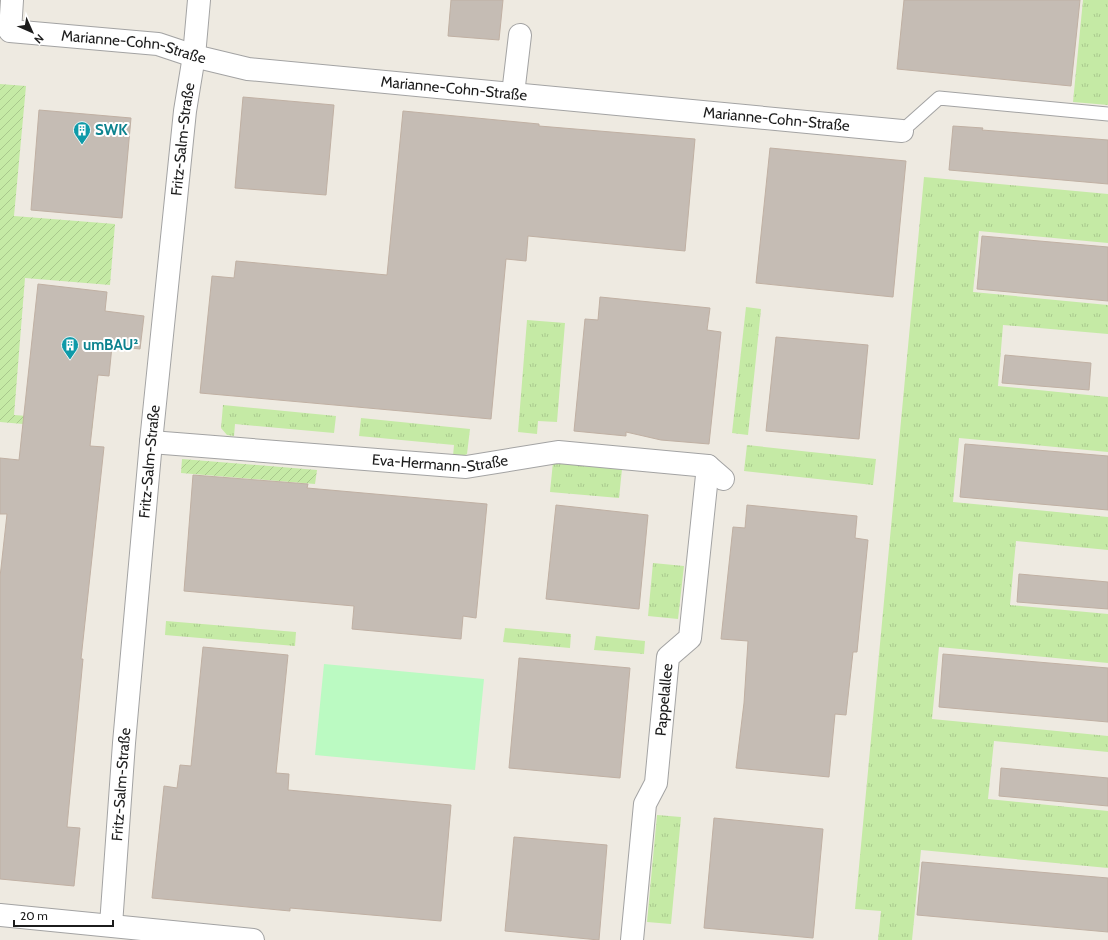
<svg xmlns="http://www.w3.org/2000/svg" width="1108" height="940" font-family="Cabin,sans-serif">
<defs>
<pattern id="grass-tufts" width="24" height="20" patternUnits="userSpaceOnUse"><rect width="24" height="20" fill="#c5eaa5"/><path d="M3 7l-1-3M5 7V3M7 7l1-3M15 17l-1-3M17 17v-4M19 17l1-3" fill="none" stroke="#a9c88d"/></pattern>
<pattern id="garden-furrows" width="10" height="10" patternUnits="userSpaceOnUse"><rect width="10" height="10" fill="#c5eaa5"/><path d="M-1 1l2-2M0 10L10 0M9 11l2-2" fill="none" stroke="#a9c88d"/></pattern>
</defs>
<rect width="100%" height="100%" fill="#eeeae1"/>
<g fill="url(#grass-tufts)">
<polygon points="1083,0 1108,0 1108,105 1073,102"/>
<polygon points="924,177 1108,194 1108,243 979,231 973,292 1108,305 1108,334 1003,325 998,386 1108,397 1108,452 959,438 953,502 1108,517 1108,550 1016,541 1010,605 1108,614 1108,663 939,647 932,719 1108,736 1108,752 994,741 988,799 1108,811 1108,868 921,850 912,940 878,940 881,911 855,909"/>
<polygon points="746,307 761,309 748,435 732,433"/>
<polygon points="527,320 565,323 557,422 538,421 537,434 518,432"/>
<polygon points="223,405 336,416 334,433 235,424 234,436 227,435 221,428"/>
<polygon points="361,418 470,429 467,454 461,457 453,456 454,445 359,436"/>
<polygon points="747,445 876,459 873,485 744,471"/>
<polygon points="553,462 622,469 619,498 550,492"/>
<polygon points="653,563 684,566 678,619 648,616"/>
<polygon points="166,621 296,632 295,646 165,635"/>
<polygon points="505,628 571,634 570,648 503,642"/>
<polygon points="596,636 645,641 644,654 594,650"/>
<polygon points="657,815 681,817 671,924 647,922"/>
</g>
<polygon fill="#bbfac2" points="324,664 484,679 475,770 315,755"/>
<g fill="url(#garden-furrows)">
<polygon points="0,84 26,86 14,216 115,224 110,285 25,278 14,415 93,421 92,430 0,422"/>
<polygon points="182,459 317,470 315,484 181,473"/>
</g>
<g fill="#c5bcb4" stroke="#c0b0a3">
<polygon points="451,0 503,0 499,40 448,36"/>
<polygon points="904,0 1080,0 1071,86 897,69"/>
<polygon points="243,97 334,105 326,195 235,188"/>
<polygon points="39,110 131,118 122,218 31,210"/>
<polygon points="403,111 539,124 539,126 695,139 685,251 528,236 526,261 506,259 491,419 200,393 212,276 234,278 236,261 387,275"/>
<polygon points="953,126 983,128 982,130 1108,140 1108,184 949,170"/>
<polygon points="770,148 906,161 893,297 756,283"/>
<polygon points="982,236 1108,247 1108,301 977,289"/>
<polygon points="38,284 107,292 105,311 144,316 140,349 112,346 109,376 98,375 90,446 104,447 81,659 83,659 67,827 80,828 74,886 0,879 0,577 7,514 0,514 0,458 19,460"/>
<polygon points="600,297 710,308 707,330 721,332 709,444 661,440 626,432 626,436 574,431 585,319 598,320"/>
<polygon points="776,337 868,345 859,439 766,431"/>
<polygon points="1005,355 1091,363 1089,390 1002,383"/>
<polygon points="965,444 1108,456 1108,510 960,497"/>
<polygon points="193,475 308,484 307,488 487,504 476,618 463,616 461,639 352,629 354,606 184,591"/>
<polygon points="556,505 648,515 639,609 546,599"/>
<polygon points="747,505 857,516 855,538 868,540 857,652 853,652 846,715 835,714 829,777 736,768 744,703 748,641 721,639 733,527 745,528"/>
<polygon points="1019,574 1108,582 1108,609 1017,602"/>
<polygon points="203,647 288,655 276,773 289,774 288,790 451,805 441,921 290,908 290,911 152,898 164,786 177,788 180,765 191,766"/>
<polygon points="943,654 1108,668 1108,722 939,707"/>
<polygon points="519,658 630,668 620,778 509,768"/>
<polygon points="1001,768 1108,778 1108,806 999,796"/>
<polygon points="714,818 823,829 813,938 704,928"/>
<polygon points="514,837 607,845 599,940 505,931"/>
<polygon points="922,862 1108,878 1108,932 917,915"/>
</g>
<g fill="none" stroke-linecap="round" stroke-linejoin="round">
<g stroke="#a3a3a3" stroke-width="15">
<polyline id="service" points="902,131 939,98 1108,114"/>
</g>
<g stroke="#a3a3a3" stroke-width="24">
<g id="minor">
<path id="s1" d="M12 0 10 31 158 44 194 56 248 69 902 131"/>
<polyline points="513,94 520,35"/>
<path id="s2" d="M151 442 466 467 558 452 708 466 723 479"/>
<polyline points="0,915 253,940"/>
<path id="s3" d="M111 925 124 743 151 442 185 111 194 56 199 0"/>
<path id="s4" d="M632 940 645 804 656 783 668 657 690 638 708 466"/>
</g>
</g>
<use href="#service" stroke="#fff" stroke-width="13"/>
<use href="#minor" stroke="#fff" stroke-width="22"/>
</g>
<defs>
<g id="building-pin" transform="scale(0.9)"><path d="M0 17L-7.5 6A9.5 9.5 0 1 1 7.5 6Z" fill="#0f9aa8" stroke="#fff"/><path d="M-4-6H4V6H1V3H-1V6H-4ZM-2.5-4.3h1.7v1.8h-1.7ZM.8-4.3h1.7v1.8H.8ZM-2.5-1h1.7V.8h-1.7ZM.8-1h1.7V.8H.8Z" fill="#fff"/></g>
</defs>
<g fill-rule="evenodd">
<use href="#building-pin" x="82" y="130"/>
<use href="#building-pin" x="70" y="345"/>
</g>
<g text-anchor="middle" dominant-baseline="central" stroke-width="4" stroke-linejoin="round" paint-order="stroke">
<g font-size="15" fill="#1c1c1c" stroke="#fff">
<text stroke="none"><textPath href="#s1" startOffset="156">Marianne-Cohn-Straße</textPath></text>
<text stroke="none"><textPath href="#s1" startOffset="480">Marianne-Cohn-Straße</textPath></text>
<text stroke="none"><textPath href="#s1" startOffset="804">Marianne-Cohn-Straße</textPath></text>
<text stroke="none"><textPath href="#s3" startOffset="789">Fritz-Salm-Straße</textPath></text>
<text stroke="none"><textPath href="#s2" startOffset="290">Eva-Hermann-Straße</textPath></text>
<text stroke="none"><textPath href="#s3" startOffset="465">Fritz-Salm-Straße</textPath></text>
<text stroke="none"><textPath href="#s4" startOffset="244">Pappelallee</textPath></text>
<text stroke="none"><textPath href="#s3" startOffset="141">Fritz-Salm-Straße</textPath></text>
</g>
<g font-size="15" font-weight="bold" fill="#0d838f" stroke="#fff" text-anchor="start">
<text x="95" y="130">SWK</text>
<text x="83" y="345">umBAU²</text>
</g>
</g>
<g transform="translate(32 32) rotate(135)" stroke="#ffffff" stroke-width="3" paint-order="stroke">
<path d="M0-3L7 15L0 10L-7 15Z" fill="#1c1c1c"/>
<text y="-6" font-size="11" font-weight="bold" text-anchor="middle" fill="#1c1c1c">N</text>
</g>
<path d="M14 920v6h99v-6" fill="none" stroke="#1c1c1c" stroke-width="2"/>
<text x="20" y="920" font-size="12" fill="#1c1c1c" stroke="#ffffff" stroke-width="3" paint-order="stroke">20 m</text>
</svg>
